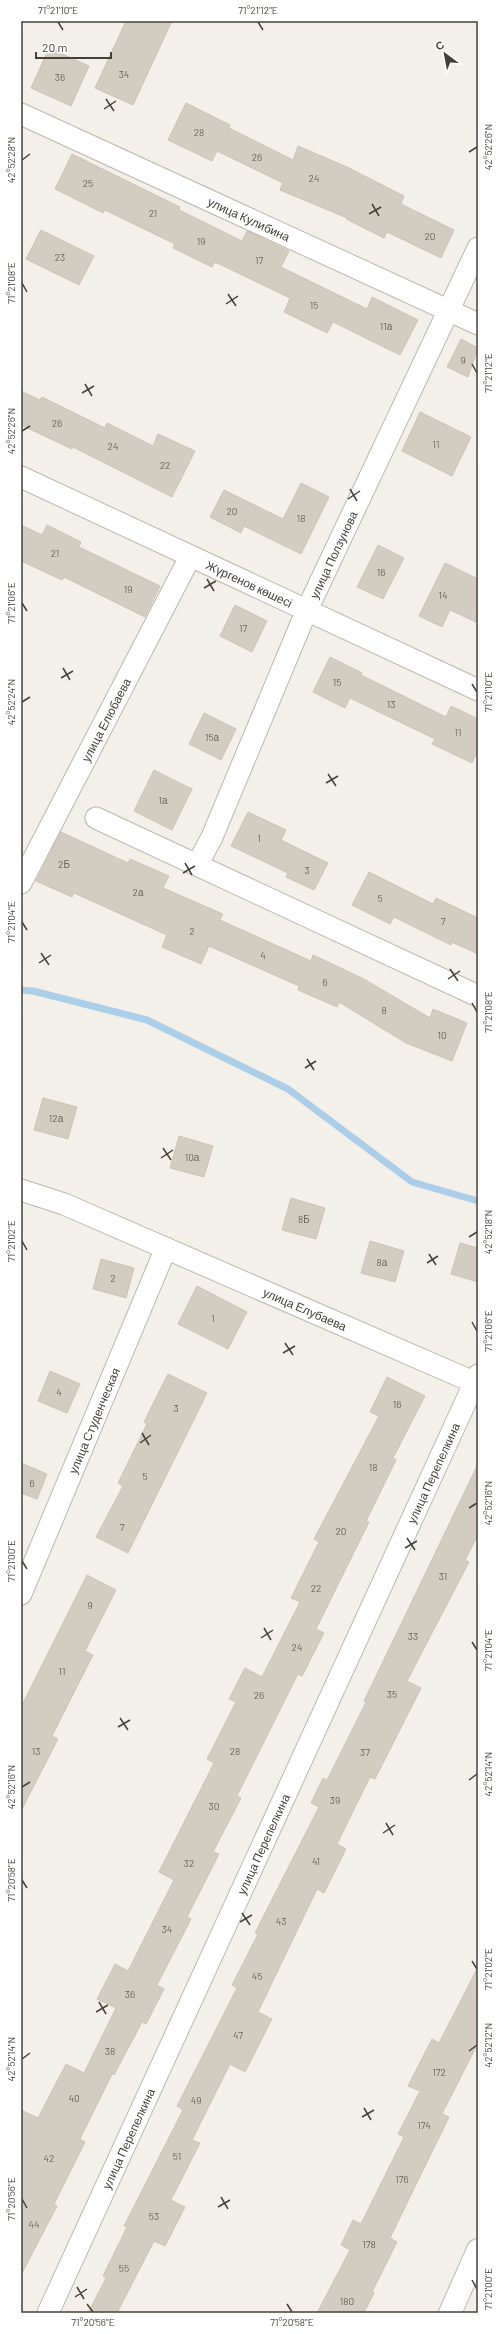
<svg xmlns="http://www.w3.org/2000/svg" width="499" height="2334" font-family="Barlow,sans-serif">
<rect width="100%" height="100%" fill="#f3f0e9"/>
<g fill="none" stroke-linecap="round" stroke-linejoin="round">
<polyline stroke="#accfe9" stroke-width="7" points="21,990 33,991 147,1020 288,1089 412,1182 478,1201"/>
</g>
<g fill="#d3ccc0" stroke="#cdc4b4">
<polygon points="126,21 172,21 133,105 95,88"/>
<polygon points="49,48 89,66 71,106 31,88"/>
<polygon points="186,103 230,125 229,128 293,160 298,146 347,167 404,196 401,204 454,230 441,258 387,232 384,238 346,219 347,218 280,190 283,183 217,151 212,161 168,140"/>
<polygon points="72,154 180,207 179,210 242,241 247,231 289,251 281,267 367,309 372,297 418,320 400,355 333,322 327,333 284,312 290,298 215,262 212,267 173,248 175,244 105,210 103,213 55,189"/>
<polygon points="41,230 94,256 79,285 26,259"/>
<polygon points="461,339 478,348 468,377 447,367"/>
<polygon points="21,391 40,400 42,397 105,428 107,423 153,446 158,434 195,451 172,497 73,447 72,449 21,425"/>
<polygon points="420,412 471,437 452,476 402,451"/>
<polygon points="301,483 329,497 301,554 244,526 241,533 210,517 224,490 283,519"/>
<polygon points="21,525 42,535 47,525 81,542 79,547 160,586 145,617 64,577 62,580 21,561"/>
<polygon points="378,545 404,558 383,599 357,587"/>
<polygon points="445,563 478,579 478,623 450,610 442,627 419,616"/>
<polygon points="235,605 267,621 252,652 220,636"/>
<polygon points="330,657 362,673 361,675 446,717 451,706 478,719 478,750 472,763 432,744 435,739 350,698 345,708 313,692"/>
<polygon points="204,713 236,729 221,760 189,744"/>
<polygon points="154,770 192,789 172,830 134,811"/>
<polygon points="248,812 286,830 281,840 328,863 314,890 286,877 288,873 231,846"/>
<polygon points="61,832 128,863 130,859 169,876 163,888 223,914 220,920 311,961 313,955 364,979 430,1018 433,1009 467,1023 452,1061 406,1043 339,1002 337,1007 298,990 299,986 209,946 201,964 162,947 167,935 74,893 72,897 36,881"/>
<polygon points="369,872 433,904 436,898 478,918 478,954 452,942 451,945 394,917 390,924 352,905"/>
<polygon points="43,1098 77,1107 68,1139 34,1130"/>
<polygon points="179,1136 213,1146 204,1177 170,1168"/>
<polygon points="291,1198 325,1208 316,1239 282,1230"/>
<polygon points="370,1241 404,1251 395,1282 361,1273"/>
<polygon points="460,1243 478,1248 478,1282 451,1274"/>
<polygon points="101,1259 134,1268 126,1298 93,1289"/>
<polygon points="197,1286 247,1312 228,1349 178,1324"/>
<polygon points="50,1371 80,1384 67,1413 38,1401"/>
<polygon points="168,1374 207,1393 128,1553 96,1537 123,1486 118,1483 147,1424 144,1422"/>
<polygon points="387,1377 425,1396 393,1458 396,1460 366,1521 369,1522 316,1629 324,1633 302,1676 298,1674 237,1796 241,1798 213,1852 219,1854 187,1917 191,1919 157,1985 164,1989 146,2024 142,2022 114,2075 112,2074 80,2139 85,2142 54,2204 57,2206 21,2275 21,2110 38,2118 66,2064 84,2073 116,2008 97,1999 115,1964 128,1971 174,1880 159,1872 214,1763 207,1759 236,1702 229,1699 245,1668 262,1677 300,1602 291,1598 319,1542 314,1539 379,1416 370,1412"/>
<polygon points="21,1463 47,1474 37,1499 21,1493"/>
<polygon points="478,1464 478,1535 465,1560 469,1562 407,1681 421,1688 375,1779 370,1777 337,1844 346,1849 324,1893 317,1889 258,2012 272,2019 245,2072 230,2064 192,2140 200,2143 171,2200 185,2207 165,2246 154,2241 117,2313 88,2313 106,2278 103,2276 127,2227 124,2226 183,2110 177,2106 237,1988 232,1985 258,1934 255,1933 319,1807 311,1803 323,1778 327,1780 366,1702 364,1701"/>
<polygon points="87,1575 116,1590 85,1651 93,1655 52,1736 58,1739 21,1811 21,1707"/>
<polygon points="478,1967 478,2043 442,2114 449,2117 390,2238 397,2242 372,2292 374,2293 364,2313 317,2313 350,2250 341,2245 353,2220 361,2224 404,2137 398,2134 420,2091 408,2086 432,2039 439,2043"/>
</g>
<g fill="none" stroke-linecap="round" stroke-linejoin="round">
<g stroke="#bdb8ad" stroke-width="23">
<g id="minor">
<path id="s1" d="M21 114 478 324"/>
<path id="s2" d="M21 477 478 690"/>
<polyline points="96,818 478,996"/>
<path id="s3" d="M197 865 212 837 306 612 478 248"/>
<path id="s4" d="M21 883 190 557"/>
<path id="s5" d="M21 1190 64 1204 478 1384"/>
<path id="s6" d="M21 1594 166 1248"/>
<path id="s7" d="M48 2313 478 1375"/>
</g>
</g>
<g stroke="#bdb8ad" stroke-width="24">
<polyline id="tertiary" points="450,2313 478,2250"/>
</g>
<use href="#minor" stroke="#fff" stroke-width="21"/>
<use href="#tertiary" stroke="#fff" stroke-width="22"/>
</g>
<path fill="none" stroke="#464138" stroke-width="1.5" d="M58 22 63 30M258 22 263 30M106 99 114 111M104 109 116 101M469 152 477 147M22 160 30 154M372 204 379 216M369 214 381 207M22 283 27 292M228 294 236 306M226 304 238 296M472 364 477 373M85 384 92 396M82 393 94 386M22 431 30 426M350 489 357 501M348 499 360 491M207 579 214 591M204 588 216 581M22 603 27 611M63 668 70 680M61 678 73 671M472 684 477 692M22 702 30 697M328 774 336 786M326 783 338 776M185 863 192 875M183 873 195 866M22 922 27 930M41 953 49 965M39 963 51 955M450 969 458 981M448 979 460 971M472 1003 477 1012M307 1059 314 1070M305 1068 316 1061M163 1148 171 1160M161 1158 173 1150M469 1237 477 1232M22 1241 27 1250M429 1254 436 1265M427 1263 438 1256M472 1322 477 1331M285 1343 293 1355M283 1353 295 1346M142 1433 149 1445M140 1443 151 1435M469 1508 477 1503M407 1538 415 1550M405 1548 417 1541M22 1561 27 1569M264 1628 271 1640M261 1638 273 1630M472 1642 477 1650M120 1718 128 1730M118 1727 130 1720M469 1780 477 1774M22 1787 30 1782M386 1823 393 1835M383 1833 395 1825M22 1880 27 1888M242 1913 250 1925M240 1922 252 1915M472 1961 477 1969M99 2002 106 2014M96 2012 108 2005M469 2051 477 2045M22 2059 30 2053M364 2108 371 2120M362 2117 374 2110M221 2197 228 2209M22 2199 27 2208M218 2207 230 2200M472 2280 477 2289M77 2287 84 2299M75 2297 87 2289M87 2304 93 2312M287 2304 292 2312"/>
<g text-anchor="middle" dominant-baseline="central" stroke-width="3" stroke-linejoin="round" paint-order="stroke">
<g font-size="10" fill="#69645a">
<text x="124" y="74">34</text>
<text x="60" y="77">36</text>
<text x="199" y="132">28</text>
<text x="257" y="157">26</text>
<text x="314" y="178">24</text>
<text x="88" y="183">25</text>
<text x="153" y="213">21</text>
<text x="430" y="236">20</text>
<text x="201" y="241">19</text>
<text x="60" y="257">23</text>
<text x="259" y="260">17</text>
<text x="314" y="305">15</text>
<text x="386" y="326">11а</text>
<text x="463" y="360">9</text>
<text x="57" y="423">26</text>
<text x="436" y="444">11</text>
<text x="113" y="446">24</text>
<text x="165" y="465">22</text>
<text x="232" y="511">20</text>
<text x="301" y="518">18</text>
<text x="55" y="553">21</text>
<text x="381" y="572">16</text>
<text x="128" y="589">19</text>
<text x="443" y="595">14</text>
<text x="243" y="628">17</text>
<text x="337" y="682">15</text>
<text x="391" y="704">13</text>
<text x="458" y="732">11</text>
<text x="212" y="737">15а</text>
<text x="163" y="800">1а</text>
<text x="259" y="838">1</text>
<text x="64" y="864">2Б</text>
<text x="307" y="870">3</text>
<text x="138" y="892">2а</text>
<text x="380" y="898">5</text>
<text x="443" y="921">7</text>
<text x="192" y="931">2</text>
<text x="263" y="955">4</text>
<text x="325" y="982">6</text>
<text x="384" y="1010">8</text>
<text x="442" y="1035">10</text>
<text x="56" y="1118">12а</text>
<text x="192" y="1157">10а</text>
<text x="304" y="1219">8Б</text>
<text x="382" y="1262">8а</text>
<text x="113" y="1278">2</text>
<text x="213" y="1318">1</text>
<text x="59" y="1392">4</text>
<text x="397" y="1404">16</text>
<text x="176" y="1408">3</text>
<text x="373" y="1467">18</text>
<text x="145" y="1476">5</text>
<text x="32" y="1483">6</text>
<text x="122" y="1527">7</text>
<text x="341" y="1531">20</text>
<text x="443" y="1576">31</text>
<text x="316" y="1588">22</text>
<text x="90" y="1605">9</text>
<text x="413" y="1636">33</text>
<text x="297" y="1647">24</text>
<text x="62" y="1671">11</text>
<text x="392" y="1694">35</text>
<text x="259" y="1695">26</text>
<text x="36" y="1751">13</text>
<text x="235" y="1751">28</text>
<text x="365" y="1752">37</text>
<text x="335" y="1800">39</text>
<text x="214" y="1806">30</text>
<text x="316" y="1861">41</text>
<text x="189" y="1863">32</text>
<text x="281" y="1921">43</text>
<text x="167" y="1929">34</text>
<text x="257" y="1976">45</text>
<text x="130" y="1994">36</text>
<text x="238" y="2035">47</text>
<text x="110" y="2051">38</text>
<text x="439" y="2072">172</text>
<text x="74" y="2098">40</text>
<text x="196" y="2100">49</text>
<text x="424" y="2125">174</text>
<text x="177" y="2156">51</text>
<text x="49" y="2158">42</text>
<text x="402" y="2179">176</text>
<text x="154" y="2216">53</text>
<text x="34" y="2224">44</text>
<text x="369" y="2244">178</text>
<text x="124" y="2268">55</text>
<text x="347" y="2301">180</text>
</g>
<g font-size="12" fill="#464138" stroke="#fff">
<text stroke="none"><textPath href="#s1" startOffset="251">улица Кулибина</textPath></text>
<text stroke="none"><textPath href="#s3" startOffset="339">улица Ползунова</textPath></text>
<text stroke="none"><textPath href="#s2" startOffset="252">Жүргенов көшесі</textPath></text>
<text stroke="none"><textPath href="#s4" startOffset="184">улица Елюбаева</textPath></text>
<text stroke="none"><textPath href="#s5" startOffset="308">улица Елубаева</textPath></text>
<text stroke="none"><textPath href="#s6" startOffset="188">улица Студенческая</textPath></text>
<text stroke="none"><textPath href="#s7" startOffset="924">улица Перепелкина</textPath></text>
<text stroke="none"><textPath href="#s7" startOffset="516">улица Перепелкина</textPath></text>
<text stroke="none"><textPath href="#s7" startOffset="192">улица Перепелкина</textPath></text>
</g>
</g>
<rect width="499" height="2334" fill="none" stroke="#ffffff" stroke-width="44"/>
<g transform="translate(445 54) rotate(328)" stroke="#ffffff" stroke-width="3" paint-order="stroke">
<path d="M0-3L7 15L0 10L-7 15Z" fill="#464138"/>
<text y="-6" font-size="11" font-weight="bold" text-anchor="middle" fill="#464138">С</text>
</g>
<path d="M36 52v6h75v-6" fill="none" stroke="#464138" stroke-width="2"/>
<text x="42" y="52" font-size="12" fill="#464138" stroke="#ffffff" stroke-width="3" paint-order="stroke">20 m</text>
<rect x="22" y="22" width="455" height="2290" fill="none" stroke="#464138" stroke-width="1.5"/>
<g font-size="10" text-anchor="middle" fill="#464138">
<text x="58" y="14">71°21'10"E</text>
<text x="258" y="14">71°21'12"E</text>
<text transform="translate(488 147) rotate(-90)" y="4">42°52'26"N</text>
<text transform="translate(11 160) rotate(-90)" y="4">42°52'28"N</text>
<text transform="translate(11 283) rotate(-90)" y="4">71°21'08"E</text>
<text transform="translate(488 373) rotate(-90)" y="4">71°21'12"E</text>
<text transform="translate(11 431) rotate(-90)" y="4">42°52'26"N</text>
<text transform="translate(11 603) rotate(-90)" y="4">71°21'06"E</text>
<text transform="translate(488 692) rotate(-90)" y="4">71°21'10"E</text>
<text transform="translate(11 702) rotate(-90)" y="4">42°52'24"N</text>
<text transform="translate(11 922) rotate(-90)" y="4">71°21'04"E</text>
<text transform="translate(488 1012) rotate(-90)" y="4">71°21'08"E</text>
<text transform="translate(488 1232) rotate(-90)" y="4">42°52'18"N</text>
<text transform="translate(11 1241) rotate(-90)" y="4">71°21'02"E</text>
<text transform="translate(488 1331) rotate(-90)" y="4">71°21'06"E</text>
<text transform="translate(488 1503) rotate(-90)" y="4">42°52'16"N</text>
<text transform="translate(11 1561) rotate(-90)" y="4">71°21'00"E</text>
<text transform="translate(488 1650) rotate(-90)" y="4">71°21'04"E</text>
<text transform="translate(488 1774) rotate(-90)" y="4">42°52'14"N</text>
<text transform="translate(11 1787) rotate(-90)" y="4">42°52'16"N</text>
<text transform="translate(11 1880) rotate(-90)" y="4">71°20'58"E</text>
<text transform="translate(488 1969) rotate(-90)" y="4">71°21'02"E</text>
<text transform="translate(488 2045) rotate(-90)" y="4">42°52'12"N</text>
<text transform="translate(11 2059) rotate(-90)" y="4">42°52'14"N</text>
<text transform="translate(11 2199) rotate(-90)" y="4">71°20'56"E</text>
<text transform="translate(488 2289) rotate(-90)" y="4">71°21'00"E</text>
<text x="93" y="2326">71°20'56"E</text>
<text x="292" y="2326">71°20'58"E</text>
</g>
</svg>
